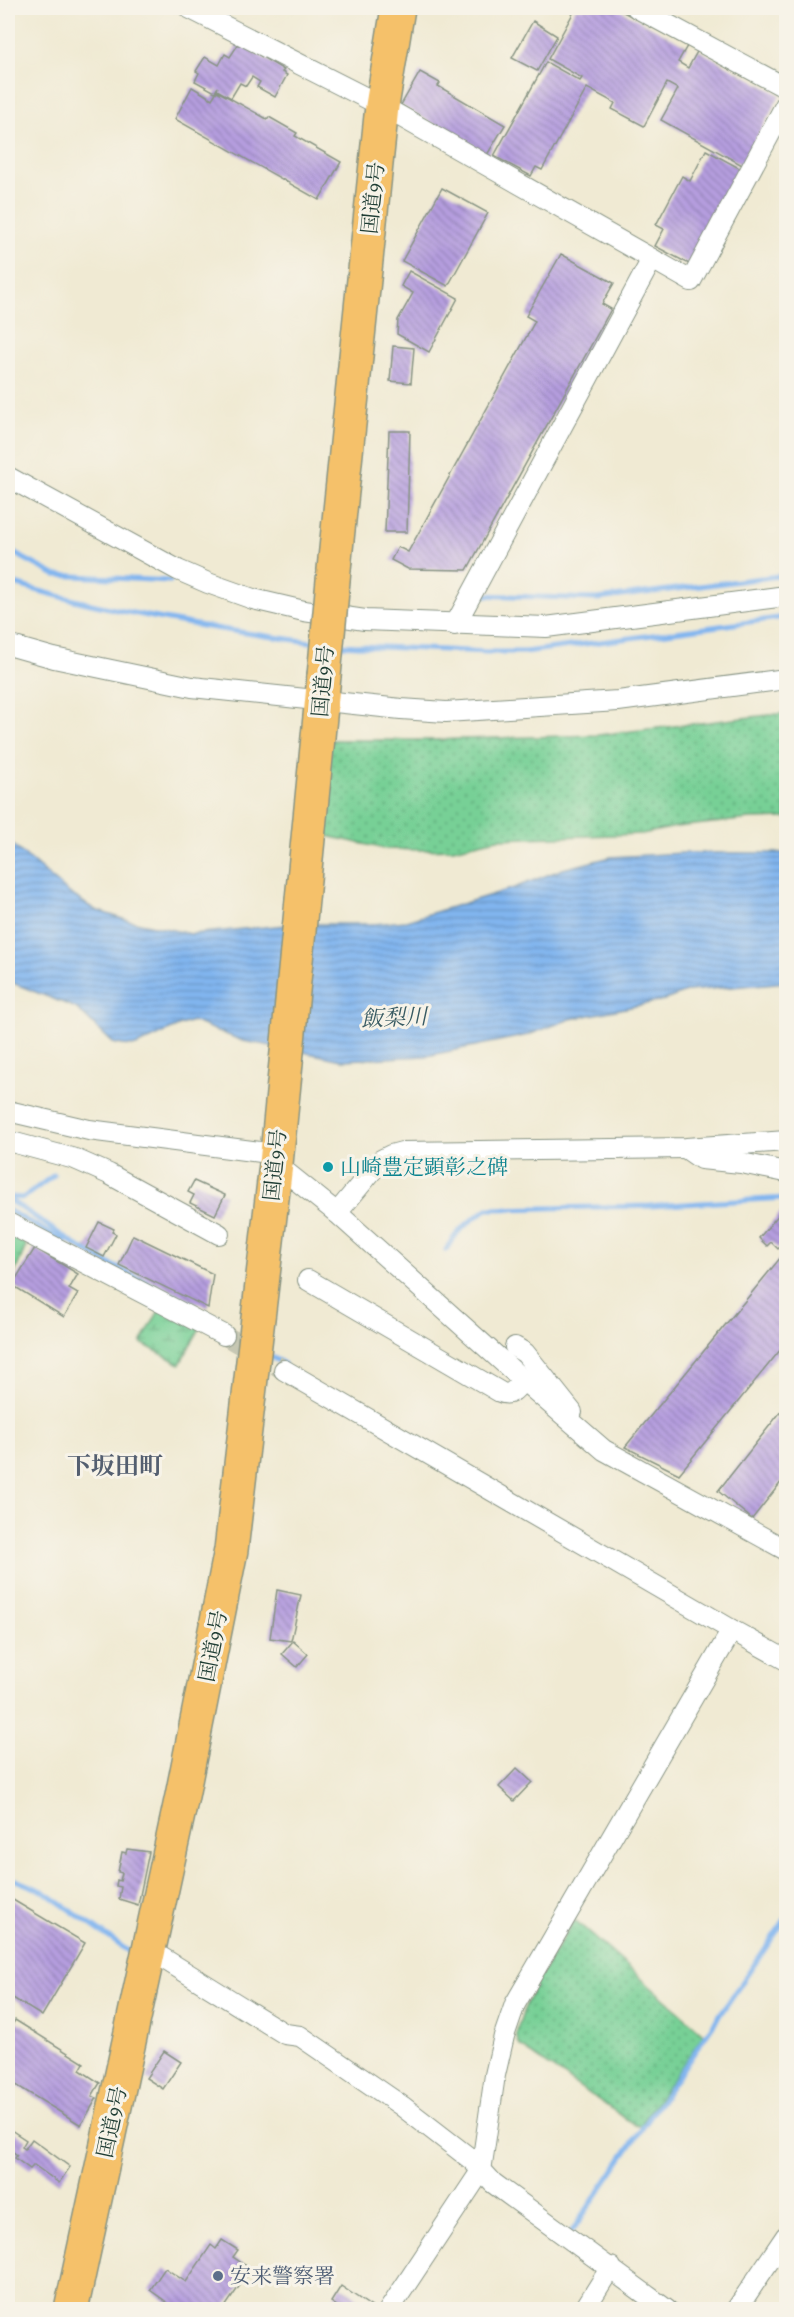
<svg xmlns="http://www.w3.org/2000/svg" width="794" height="2317" font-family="Alegreya,'Noto Serif JP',serif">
<defs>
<pattern id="grass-dots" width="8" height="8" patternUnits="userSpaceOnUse" patternTransform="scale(1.5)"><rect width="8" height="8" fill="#77d096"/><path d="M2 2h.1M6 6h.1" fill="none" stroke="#61aa7b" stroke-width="1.8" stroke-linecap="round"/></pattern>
<pattern id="wetland-marsh" width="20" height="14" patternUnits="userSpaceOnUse" patternTransform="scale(1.5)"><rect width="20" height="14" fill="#77d096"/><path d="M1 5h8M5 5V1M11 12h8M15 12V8" fill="none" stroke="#61aa7b"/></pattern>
<pattern id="water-rules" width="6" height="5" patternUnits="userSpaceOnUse" patternTransform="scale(1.5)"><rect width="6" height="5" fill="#81b5ef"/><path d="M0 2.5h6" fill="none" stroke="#6994c2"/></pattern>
<pattern id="building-back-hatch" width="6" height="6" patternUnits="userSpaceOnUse" patternTransform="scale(1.5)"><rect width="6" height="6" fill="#b69edf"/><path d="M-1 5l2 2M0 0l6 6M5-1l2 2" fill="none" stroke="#9382b6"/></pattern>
</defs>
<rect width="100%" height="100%" fill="#f7f3e8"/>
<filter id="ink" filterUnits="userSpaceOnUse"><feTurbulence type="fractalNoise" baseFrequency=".0167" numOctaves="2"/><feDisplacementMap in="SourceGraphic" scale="12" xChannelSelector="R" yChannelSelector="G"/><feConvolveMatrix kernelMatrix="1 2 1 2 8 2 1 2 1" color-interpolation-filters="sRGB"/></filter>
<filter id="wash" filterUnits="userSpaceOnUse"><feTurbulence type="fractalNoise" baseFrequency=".008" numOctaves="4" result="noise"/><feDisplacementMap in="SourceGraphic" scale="24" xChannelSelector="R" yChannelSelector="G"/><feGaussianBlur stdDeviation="1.35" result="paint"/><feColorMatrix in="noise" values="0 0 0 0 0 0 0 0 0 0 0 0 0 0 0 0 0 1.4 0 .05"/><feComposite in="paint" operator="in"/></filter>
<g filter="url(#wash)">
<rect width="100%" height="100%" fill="#f0ead3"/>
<g fill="url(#grass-dots)" stroke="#4b8665" stroke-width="1.5">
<polygon points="786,713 786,818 751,819 676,827 642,834 497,839 453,849 419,850 386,849 313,833 322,740 429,740 598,735"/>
<path d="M576 1921 703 2033V2036L640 2126 635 2125 520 2046C518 2042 516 2037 517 2032 523 1999 555 1953 572 1923Z"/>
</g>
<g fill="url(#wetland-marsh)" stroke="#4b8665" stroke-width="1.5">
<polygon points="8,1235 25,1243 26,1246 8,1289"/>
<polygon points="161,1307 200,1328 180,1364 141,1343"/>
</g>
<g fill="url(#water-rules)" stroke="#507992" stroke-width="1.5">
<polygon points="8,841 69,893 95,910 126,920 191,934 297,924 284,1048 243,1041 192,1021 178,1026 136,1046 123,1045 113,1043 76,1008 8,981"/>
<polygon points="684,853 786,853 786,982 688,991 665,1000 570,1019 528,1035 426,1056 342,1060 289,1049 301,924 374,924 406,921 514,888 563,869 611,857"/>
</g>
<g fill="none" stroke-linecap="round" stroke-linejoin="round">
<g stroke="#81b5ef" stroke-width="5">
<polyline points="8,550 55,575 170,581"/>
<path d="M8 582C106 612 216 630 318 643"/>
<polyline points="483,595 597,599 786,575"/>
<polyline points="339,645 488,652 525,652 786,617"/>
<polyline points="8,1197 23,1198 54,1175"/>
<path d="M8 1200C34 1214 56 1233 81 1248 117 1270 156 1287 193 1305L199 1314"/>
<polyline points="8,1210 64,1242"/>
<path d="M446 1250C455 1232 471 1220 487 1209L650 1206 786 1198"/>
<polyline points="266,1354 284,1364"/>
<polyline points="8,1877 43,1891 128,1951"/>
<polyline points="572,2231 786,1918"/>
<polyline points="671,2302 681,2310"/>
</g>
</g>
<g id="blocks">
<g fill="url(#building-back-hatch)">
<polygon points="576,8 616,8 687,46 678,62 688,68 698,50 780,95 742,165 661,120 678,89 667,83 644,126 612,109 615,103 587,88 542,170 536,167 531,176 494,156 546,62 580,81 582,78 548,59"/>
<polygon points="533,21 557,36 537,71 512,58"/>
<polygon points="239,43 284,70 282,72 287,75 275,97 257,87 260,82 252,77 246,86 240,83 231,98 217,90 218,87 215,92 195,81 199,73 196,71 205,57 219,65 225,54 230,57"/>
<polygon points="420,72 440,83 438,86 505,125 487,155 401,105"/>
<polygon points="192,87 212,99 217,91 267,119 269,117 297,133 295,136 341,162 319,200 175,119"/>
<polygon points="706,150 741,169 691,265 655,246 664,229 656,225 682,176 690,181"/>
<polygon points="442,188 488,213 448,286 402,261"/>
<polygon points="561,254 614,283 602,304 611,309 467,570 408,569 391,560 398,547 408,552 535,321 526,316"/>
<polygon points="409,271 458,298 429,352 397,334 398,320 413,293 401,286"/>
<polygon points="393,346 414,348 411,383 390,381"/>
<polygon points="389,431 410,431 407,532 385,532"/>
<polygon points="194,1181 225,1195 215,1215 190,1203 194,1195 188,1192"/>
<polygon points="786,1206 786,1240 778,1249 771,1242 767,1246 759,1238"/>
<polygon points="99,1222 114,1229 112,1232 116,1234 104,1257 86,1248"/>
<polygon points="133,1235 213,1274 208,1308 119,1265"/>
<polygon points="35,1248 78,1274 69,1289 78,1294 64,1317 12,1285"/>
<polygon points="786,1251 785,1263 786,1264 786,1343 679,1474 625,1447"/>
<polygon points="786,1405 786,1476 752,1519 718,1491"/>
<polygon points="277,1590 301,1595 291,1641 270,1638"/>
<polygon points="293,1641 308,1654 297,1667 282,1654"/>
<polygon points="517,1768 532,1782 514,1801 499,1787"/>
<polygon points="127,1849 149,1852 138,1905 119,1899 121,1887 116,1886 117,1880 120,1881 122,1873 118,1872 122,1852 126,1853"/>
<polygon points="8,1897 85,1943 42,2016 8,1995"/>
<polygon points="15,2020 84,2063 80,2070 100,2083 92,2096 97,2098 81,2125 8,2080 8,2032"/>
<polygon points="164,2051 181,2062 163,2089 146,2078"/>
<polygon points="8,2128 26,2140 22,2147 25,2149 32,2139 70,2167 59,2183 34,2165 30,2169 15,2158 17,2155 8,2148"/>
<polygon points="222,2240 238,2250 233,2257 251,2269 223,2310 164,2310 168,2303 150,2290 165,2268 186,2282 211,2245 216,2249"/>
<polygon points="341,2286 376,2310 343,2310 331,2302"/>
</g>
</g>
</g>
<g filter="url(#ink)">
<use href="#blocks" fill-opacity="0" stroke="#889484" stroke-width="1.5"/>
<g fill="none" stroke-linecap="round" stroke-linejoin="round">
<polyline stroke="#c6c7b3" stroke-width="20" stroke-dasharray="20 10" stroke-linecap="butt" points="224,1335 284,1370"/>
<g stroke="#889484" stroke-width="22">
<g id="street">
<polyline points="189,8 382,106 691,281 786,104"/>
<polyline points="637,8 786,88"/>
<polyline points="8,477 178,570 208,583 253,599 304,611 365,620 546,627 786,596"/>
<polyline points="455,625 652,259"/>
<polyline points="8,645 54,658 192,687 401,709 446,712 618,701 786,679"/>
<polyline points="8,1111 89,1130 276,1154"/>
<polyline points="8,1141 75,1159 109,1174 219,1234"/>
<polyline points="688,1150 701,1159 741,1163 786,1172"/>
<polyline points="276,1164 337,1213 523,1380 604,1450 786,1550"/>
<polyline points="337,1213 381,1160 391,1155 402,1152 686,1148 786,1141"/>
<polyline points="8,1223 224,1335"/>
<path d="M308 1280 500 1392C511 1397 516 1389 523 1380"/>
<polyline points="515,1347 525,1353 572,1412"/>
<polyline points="284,1370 732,1630"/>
<polyline points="148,1949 285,2034 300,2036 402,2106 472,2160 493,2183 667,2310"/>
<polyline points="389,2310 481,2171 495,2075 504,2036 515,2004 732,1630 786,1660"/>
<polyline points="584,2310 611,2267"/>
<polyline points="736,2310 786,2236"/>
</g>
</g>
<g stroke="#889484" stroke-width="36">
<g id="highway">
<polyline points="335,559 382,106 398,8"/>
<polyline points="71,2310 182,1796 231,1550 276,1164 324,676"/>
</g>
</g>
<use href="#street" stroke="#fff" stroke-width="20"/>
<use href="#highway" stroke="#f5c16b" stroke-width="33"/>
<g stroke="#889484" stroke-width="36" stroke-linecap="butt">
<polyline id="highway-bridge" points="324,676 335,559"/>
</g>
<use href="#highway-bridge" stroke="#f5c16b" stroke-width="33"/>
</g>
</g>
<circle fill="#0f9aa8" stroke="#f7f3e8" stroke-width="2" cx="328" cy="1167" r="6"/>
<circle fill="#5c6f8a" stroke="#f7f3e8" stroke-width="2" cx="218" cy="2276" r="6"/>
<g text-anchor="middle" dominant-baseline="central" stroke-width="6" stroke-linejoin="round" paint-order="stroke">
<g font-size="21" fill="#1f3d34" stroke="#f7f3e8">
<text transform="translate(373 198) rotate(-84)">国道9号</text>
<text transform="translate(323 681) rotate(-85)">国道9号</text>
<text transform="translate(275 1165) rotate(-84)">国道9号</text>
<text transform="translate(213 1646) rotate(-79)">国道9号</text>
<text transform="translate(112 2122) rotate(-78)">国道9号</text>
</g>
<g font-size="21" fill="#0d838f" stroke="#f7f3e8" text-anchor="start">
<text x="340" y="1167">山崎豊定顕彰之碑</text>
</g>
<g font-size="21" fill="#4e5e75" stroke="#f7f3e8" text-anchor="start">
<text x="230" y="2276">安来警察署</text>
</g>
<g font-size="22" font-style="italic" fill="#385b63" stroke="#f7f3e8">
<text transform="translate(394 1018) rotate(-2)">飯梨川</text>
</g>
<g font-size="24" font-weight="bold" fill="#545f70" stroke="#f7f3e8">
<text x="115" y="1466">下坂田町</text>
</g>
</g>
<rect width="794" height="2317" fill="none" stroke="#f7f3e8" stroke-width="30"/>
</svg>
